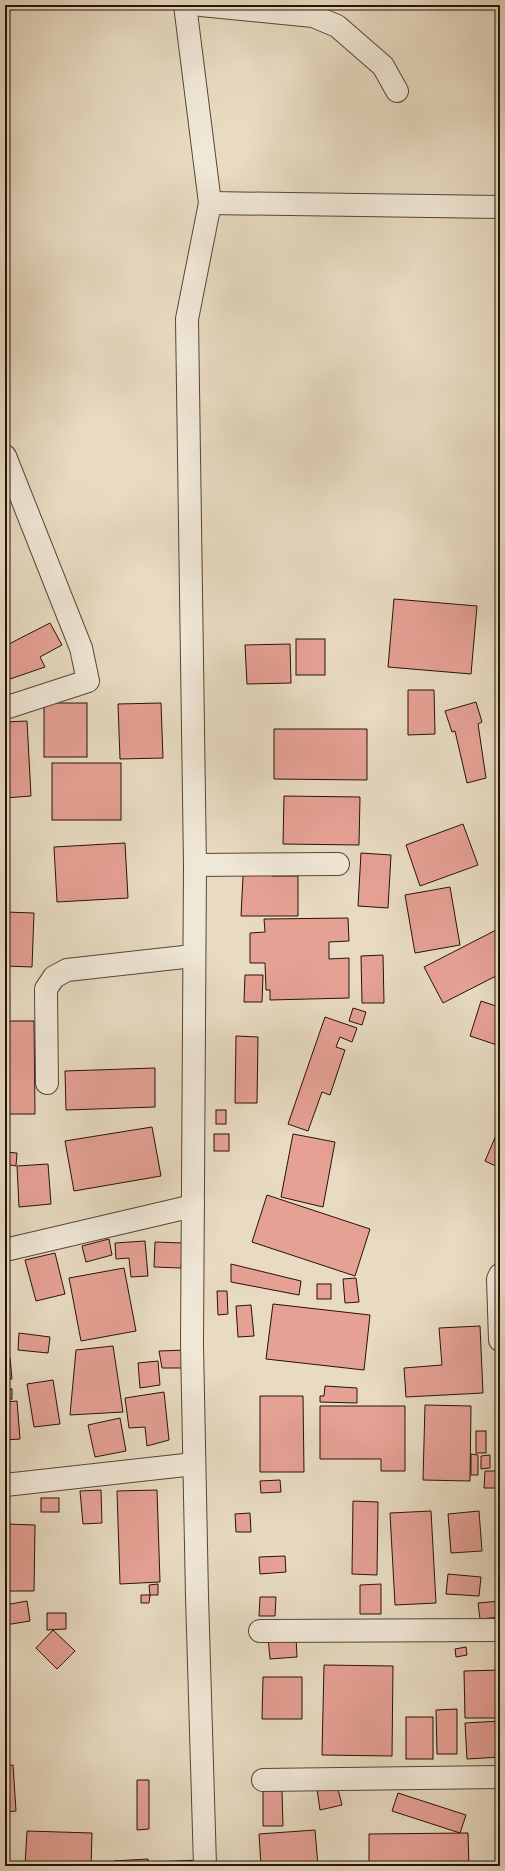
<svg xmlns="http://www.w3.org/2000/svg" width="505" height="1871" font-family="'IM FELL Great Primer',serif">
<rect width="100%" height="100%" fill="#e8dbc2"/>
<filter id="stains"><feTurbulence type="fractalNoise" baseFrequency=".005" numOctaves="4"/><feColorMatrix values="0 0 0 0 .2 0 0 0 0 .09 0 0 0 0 .02 0 0 0 .5 -.17"/></filter>
<radialGradient id="worn" r=".72"><stop offset=".6" stop-color="#630" stop-opacity="0"/><stop offset="1" stop-color="#630" stop-opacity=".3"/></radialGradient>
<g fill="#e6a195" stroke="#271208">
<polygon points="394,599 477,606 471,674 388,667"/>
<polygon points="50,623 62,645 40,657 45,667 10,679 5,663 5,646"/>
<rect x="296" y="639" width="29" height="36"/>
<polygon points="290,644 291,683 247,684 245,645"/>
<polygon points="408,690 434,690 435,734 408,735"/>
<polygon points="476,702 482,722 478,724 486,778 467,783 455,731 452,732 445,711"/>
<rect x="44" y="703" width="43" height="54"/>
<polygon points="161,703 163,758 120,759 118,704"/>
<polygon points="27,721 31,796 5,798 5,722"/>
<polygon points="274,729 367,729 367,780 274,779"/>
<rect x="52" y="763" width="69" height="57"/>
<polygon points="284,796 360,797 359,845 283,844"/>
<polygon points="463,824 478,865 420,886 406,845"/>
<polygon points="125,843 128,898 57,902 54,847"/>
<polygon points="361,853 391,855 388,908 358,906"/>
<polygon points="272,871 272,876 298,876 298,916 241,916 243,876"/>
<polygon points="450,887 460,945 415,953 405,895"/>
<polygon points="5,912 34,913 32,967 5,966"/>
<polygon points="348,918 349,941 329,942 329,959 349,958 349,998 270,1000 270,990 266,990 265,963 250,963 250,933 265,932 264,919"/>
<polygon points="500,928 500,974 443,1003 424,967"/>
<polygon points="383,955 384,1003 362,1003 361,956"/>
<polygon points="245,975 263,975 262,1002 244,1002"/>
<polygon points="481,1001 499,1007 500,1003 500,1046 470,1036"/>
<polygon points="353,1008 366,1012 362,1025 349,1021"/>
<polygon points="325,1017 357,1028 352,1042 340,1037 336,1047 345,1050 330,1095 322,1092 308,1131 288,1124"/>
<polygon points="5,1021 34,1021 35,1114 5,1114"/>
<polygon points="236,1036 258,1037 257,1103 235,1103"/>
<polygon points="155,1068 155,1107 66,1110 65,1071"/>
<rect x="216" y="1110" width="10" height="14"/>
<polygon points="500,1126 500,1168 485,1161"/>
<polygon points="152,1127 161,1176 74,1191 65,1141"/>
<rect x="214" y="1134" width="15" height="17"/>
<polygon points="293,1134 335,1142 323,1207 281,1197"/>
<polygon points="5,1152 17,1153 16,1166 5,1164"/>
<polygon points="48,1164 51,1204 19,1207 17,1166"/>
<polygon points="267,1195 370,1229 355,1276 252,1242"/>
<polygon points="109,1239 112,1255 86,1262 82,1246"/>
<polygon points="145,1241 148,1276 131,1277 129,1258 116,1259 115,1243"/>
<polygon points="155,1242 183,1243 181,1268 154,1267"/>
<polygon points="55,1253 65,1294 36,1301 25,1260"/>
<polygon points="231,1264 301,1281 299,1295 231,1282"/>
<polygon points="124,1268 136,1331 81,1341 69,1278"/>
<polygon points="356,1278 359,1302 345,1303 343,1279"/>
<rect x="317" y="1284" width="14" height="15"/>
<polygon points="217,1291 227,1291 228,1314 218,1315"/>
<polygon points="273,1304 370,1315 364,1370 266,1359"/>
<polygon points="251,1305 254,1336 238,1337 236,1306"/>
<polygon points="480,1326 483,1393 406,1397 404,1368 442,1365 439,1328"/>
<polygon points="19,1333 50,1337 48,1353 18,1350"/>
<polygon points="113,1346 123,1412 70,1415 76,1350"/>
<polygon points="187,1350 186,1368 162,1368 159,1351"/>
<polygon points="10,1358 12,1379 5,1380 5,1359"/>
<polygon points="158,1361 160,1385 140,1388 138,1363"/>
<polygon points="53,1380 60,1424 34,1427 27,1384"/>
<polygon points="325,1386 357,1388 357,1403 320,1402 320,1396 324,1396"/>
<rect x="5" y="1389" width="7" height="10"/>
<polygon points="164,1392 169,1440 147,1446 145,1427 129,1428 125,1398"/>
<polygon points="260,1396 303,1396 304,1472 260,1472"/>
<polygon points="17,1401 20,1439 5,1440 5,1402"/>
<polygon points="425,1405 471,1406 470,1481 423,1480"/>
<polygon points="320,1406 405,1406 405,1471 381,1471 381,1459 320,1459"/>
<polygon points="120,1418 126,1451 95,1457 88,1425"/>
<rect x="476" y="1431" width="10" height="22"/>
<rect x="5" y="1447" width="3" height="21"/>
<polygon points="471,1454 478,1455 478,1475 471,1475"/>
<polygon points="490,1455 490,1468 481,1469 481,1456"/>
<polygon points="485,1471 498,1471 498,1488 484,1488"/>
<polygon points="280,1480 281,1492 261,1493 260,1481"/>
<polygon points="101,1490 102,1523 83,1524 80,1491"/>
<polygon points="157,1490 160,1582 120,1584 117,1491"/>
<rect x="41" y="1498" width="18" height="14"/>
<polygon points="353,1501 378,1502 377,1575 352,1574"/>
<polygon points="431,1511 436,1603 395,1605 390,1513"/>
<polygon points="479,1511 482,1551 451,1553 448,1514"/>
<polygon points="250,1513 251,1532 236,1532 235,1514"/>
<polygon points="5,1524 35,1525 34,1591 5,1591"/>
<polygon points="285,1556 286,1572 260,1574 259,1557"/>
<polygon points="448,1574 481,1577 479,1596 446,1594"/>
<polygon points="158,1584 158,1595 150,1595 149,1585"/>
<polygon points="381,1584 381,1614 360,1614 360,1585"/>
<polygon points="141,1595 150,1595 149,1603 141,1603"/>
<polygon points="260,1597 276,1597 275,1616 259,1616"/>
<polygon points="27,1601 30,1621 5,1625 5,1605"/>
<polygon points="500,1601 500,1617 480,1619 478,1603"/>
<polygon points="47,1613 66,1613 66,1629 47,1630"/>
<polygon points="53,1630 75,1651 57,1669 36,1648"/>
<polygon points="296,1636 297,1657 270,1659 268,1637"/>
<polygon points="466,1647 467,1655 456,1657 455,1649"/>
<polygon points="324,1665 393,1666 392,1756 322,1755"/>
<polygon points="500,1670 500,1718 465,1718 464,1671"/>
<polygon points="263,1677 302,1677 302,1719 262,1719"/>
<polygon points="457,1709 457,1754 437,1754 436,1710"/>
<rect x="406" y="1717" width="27" height="42"/>
<polygon points="500,1721 500,1757 467,1759 465,1723"/>
<polygon points="13,1765 16,1811 5,1812 5,1766"/>
<polygon points="137,1780 149,1780 149,1829 137,1830"/>
<polygon points="337,1785 342,1805 320,1810 317,1789"/>
<polygon points="263,1791 282,1791 283,1826 263,1826"/>
<polygon points="398,1793 466,1815 460,1833 392,1811"/>
<polygon points="315,1830 318,1866 261,1866 259,1834"/>
<polygon points="27,1831 92,1833 91,1866 25,1866"/>
<polygon points="468,1833 469,1866 369,1866 369,1834"/>
<polygon points="5,1835 7,1835 6,1866 5,1866"/>
<polygon points="148,1859 149,1866 114,1866 114,1861"/>
<polygon points="198,1860 199,1866 157,1866 156,1862"/>
</g>
<g fill="none" stroke-linecap="round" stroke-linejoin="round">
<g stroke="#574436" stroke-width="24">
<g id="minor">
<polyline points="185,5 210,203 187,319 195,865 192,1344 197,1596 205,1866"/>
<polyline points="201,5 313,16 337,26 383,66 397,91"/>
<polyline points="210,203 500,207"/>
<polyline points="5,456 81,648 88,681 5,708"/>
<polyline points="195,865 338,864"/>
<polyline points="47,1083 46,989 54,977 67,970 193,956"/>
<polyline points="5,1250 193,1206"/>
<polyline points="500,1275 498,1279 500,1340"/>
<polyline points="5,1485 194,1464"/>
<polyline points="260,1631 500,1630"/>
<polyline points="263,1780 500,1777"/>
</g>
</g>
<use href="#minor" stroke="#f0e8d7" stroke-width="22"/>
</g>
<rect width="505" height="1871" fill="none" stroke="#e8dbc2" stroke-width="20"/>
<rect x="6" y="6" width="493" height="1859" fill="none" stroke="#271208" stroke-width="2"/>
<rect x="10" y="10" width="485" height="1851" fill="none" stroke="#271208"/>
<rect width="100%" height="100%" filter="url(#stains)"/>
<rect width="100%" height="100%" fill="url(#worn)"/>
</svg>
